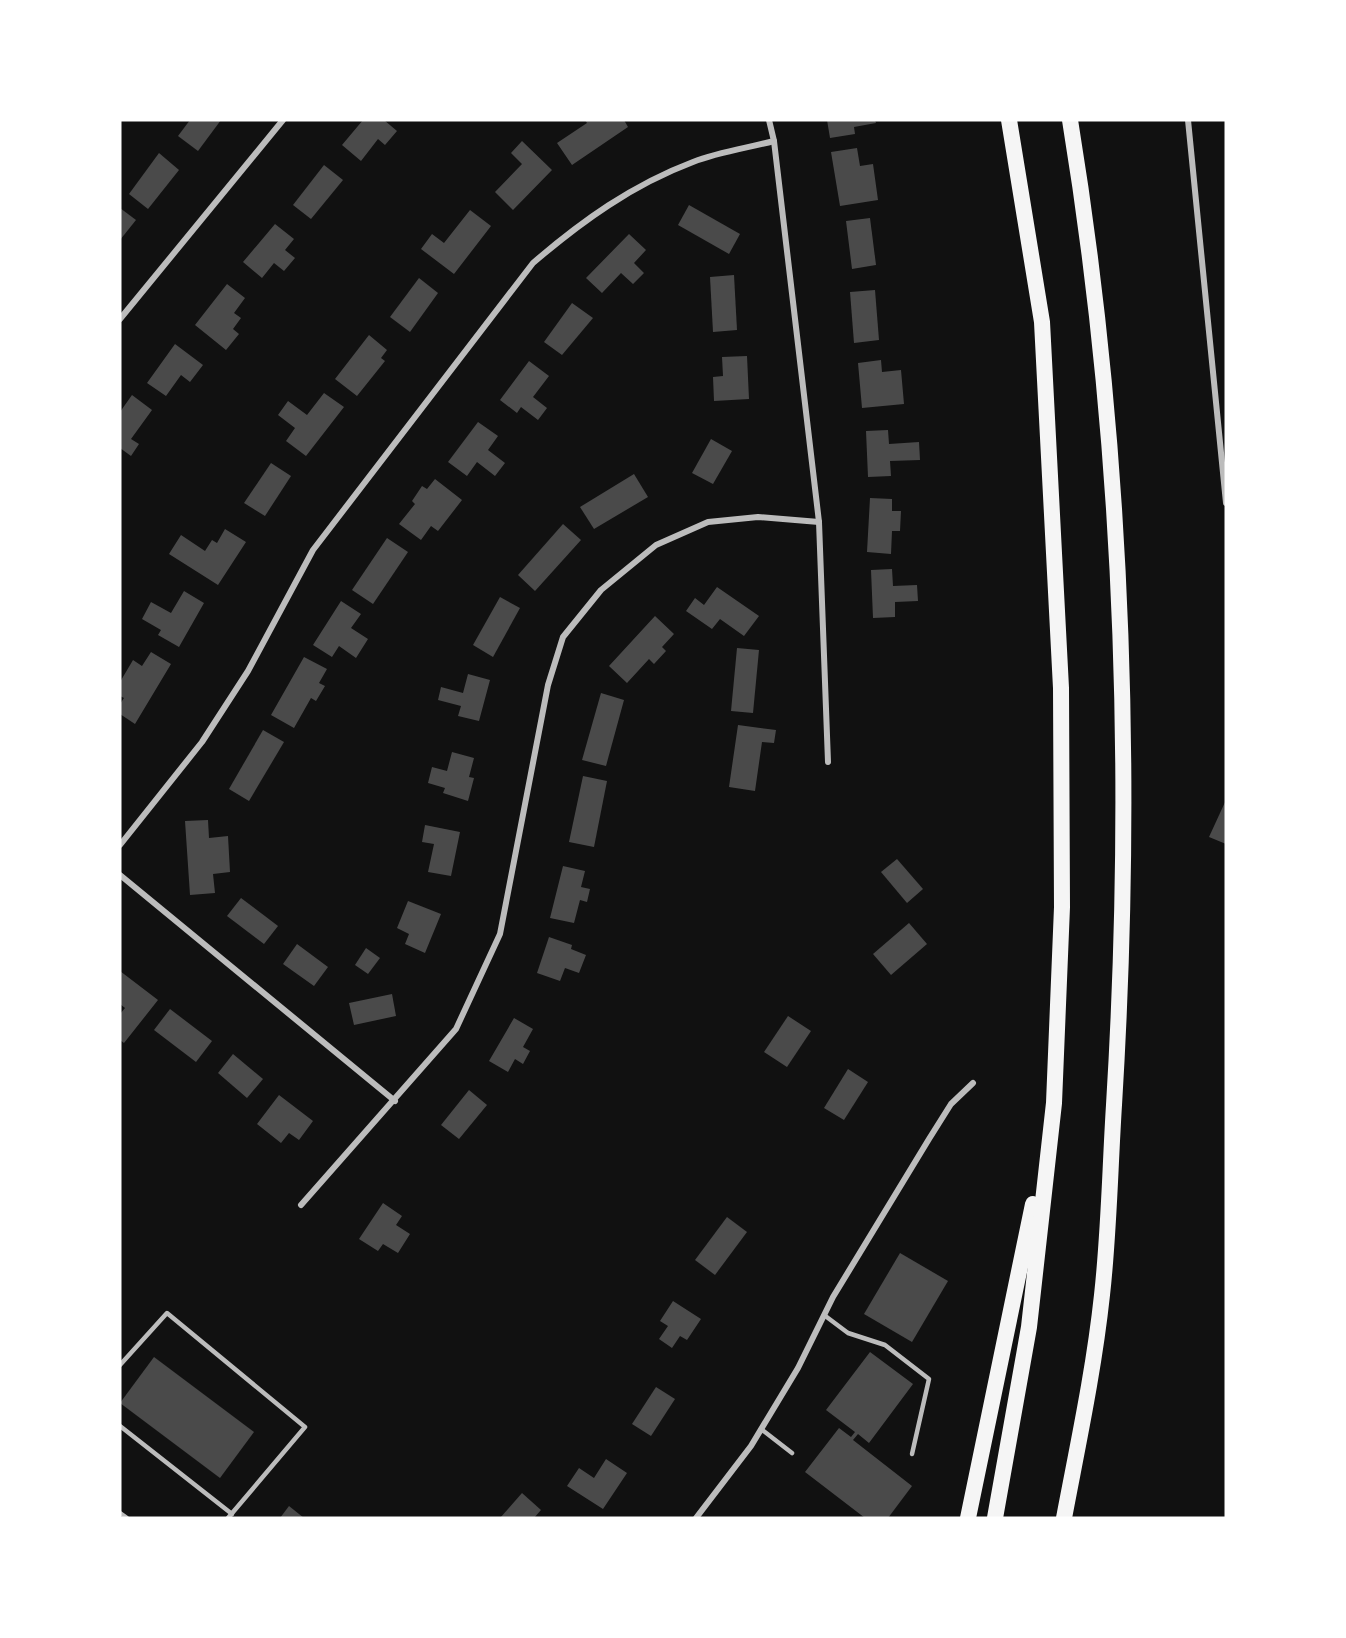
<svg xmlns="http://www.w3.org/2000/svg" width="1346" height="1638" font-family="'Work Sans',sans-serif">
<rect width="100%" height="100%" fill="#111"/>
<g fill="#4a4a4a">
<polygon points="190,120 221,120 198,151 178,136"/>
<polygon points="363,120 384,120 397,131 385,145 378,139 361,161 342,145"/>
<polygon points="585,120 624,120 628,127 572,165 557,143 587,123"/>
<polygon points="827,120 875,120 876,123 854,127 855,134 830,138"/>
<polygon points="522,141 552,170 513,210 495,192 522,164 511,153"/>
<polygon points="857,148 860,166 873,164 878,200 840,206 831,152"/>
<polygon points="159,153 179,170 148,209 129,194"/>
<polygon points="324,165 343,180 311,219 293,205"/>
<polygon points="689,205 740,234 729,254 678,225"/>
<polygon points="120,208 136,220 120,240"/>
<polygon points="470,210 491,226 454,274 421,249 432,234 444,243"/>
<polygon points="870,218 876,265 852,269 846,221"/>
<polygon points="275,224 294,239 285,250 295,258 284,271 274,263 262,278 243,262"/>
<polygon points="629,234 646,250 634,263 644,273 633,284 621,273 602,293 586,278"/>
<polygon points="734,275 737,330 713,332 710,277"/>
<polygon points="419,278 438,293 410,332 390,317"/>
<polygon points="227,284 245,298 234,313 241,318 233,329 239,334 226,350 195,325"/>
<polygon points="875,290 879,340 854,343 850,292"/>
<polygon points="572,303 593,318 562,355 544,342"/>
<polygon points="369,335 387,350 381,358 385,361 357,396 335,379"/>
<polygon points="175,344 203,365 190,382 181,375 166,396 147,383"/>
<polygon points="747,356 749,399 714,401 713,377 723,376 722,357"/>
<polygon points="881,360 882,372 901,370 904,404 862,408 858,363"/>
<polygon points="529,361 549,376 533,397 547,408 538,420 521,407 517,413 500,400"/>
<polygon points="324,393 344,407 306,456 286,441 295,428 278,415 288,401 307,415"/>
<polygon points="132,395 152,410 131,439 139,444 131,456 120,448 120,412"/>
<polygon points="478,422 498,436 488,450 505,463 495,476 477,462 467,476 448,462"/>
<polygon points="888,430 889,444 919,442 920,460 890,461 891,476 868,477 866,431"/>
<polygon points="711,439 732,451 713,484 692,473"/>
<polygon points="271,463 291,476 265,516 244,503"/>
<polygon points="634,474 648,497 594,529 580,507"/>
<polygon points="435,479 462,500 438,531 431,526 421,540 399,524 415,504 412,501 422,486 427,489"/>
<polygon points="870,498 892,499 892,511 901,511 900,531 892,531 891,554 867,552"/>
<polygon points="563,524 581,540 535,591 518,575"/>
<polygon points="225,529 246,542 218,585 169,554 181,535 205,551 212,540 217,543"/>
<polygon points="387,538 408,552 373,604 352,590"/>
<polygon points="892,569 893,586 917,585 918,601 895,602 895,617 873,618 871,570"/>
<polygon points="717,587 759,616 744,636 720,619 712,629 686,611 695,598 704,605"/>
<polygon points="184,591 204,603 179,647 158,635 161,630 142,619 151,602 171,613"/>
<polygon points="500,597 520,608 493,657 473,645"/>
<polygon points="341,601 361,614 351,628 368,639 356,658 339,646 332,657 313,645"/>
<polygon points="655,616 674,634 662,647 666,651 654,664 649,659 627,683 609,666"/>
<polygon points="737,648 759,650 753,713 731,711"/>
<polygon points="151,652 171,664 135,724 120,714 120,704 124,698 120,696 120,682 133,660 142,666"/>
<polygon points="304,657 327,669 319,683 325,686 316,701 311,698 294,728 271,715"/>
<polygon points="468,674 490,680 479,721 458,716 461,706 438,700 441,687 463,693"/>
<polygon points="601,693 624,700 606,766 582,760"/>
<polygon points="738,725 776,730 774,743 762,742 755,791 729,787"/>
<polygon points="263,730 284,742 249,801 229,789"/>
<polygon points="452,752 474,758 469,777 474,778 468,801 443,793 445,788 428,783 432,767 447,771"/>
<polygon points="583,776 607,781 594,847 569,842"/>
<polygon points="1226,800 1226,844 1209,837"/>
<polygon points="208,820 209,838 228,836 230,872 213,874 215,893 190,895 185,821"/>
<polygon points="425,825 460,832 451,876 428,872 434,844 422,842"/>
<polygon points="897,859 923,889 907,903 881,872"/>
<polygon points="563,866 585,871 581,887 590,889 587,902 580,900 574,923 550,918"/>
<polygon points="241,898 278,926 264,944 227,916"/>
<polygon points="408,901 441,914 425,953 405,944 409,934 397,928"/>
<polygon points="909,923 927,944 891,975 873,954"/>
<polygon points="549,937 572,945 571,949 586,955 579,973 565,968 560,981 537,973"/>
<polygon points="297,944 328,967 314,986 283,964"/>
<polygon points="366,948 380,958 368,974 355,965"/>
<polygon points="120,971 158,1000 124,1043 120,1040 120,1014 125,1008 120,1004"/>
<polygon points="392,994 396,1016 354,1025 349,1003"/>
<polygon points="170,1009 212,1041 196,1062 154,1030"/>
<polygon points="788,1016 811,1031 787,1067 764,1052"/>
<polygon points="514,1018 533,1029 523,1047 530,1051 523,1064 515,1059 508,1072 489,1061"/>
<polygon points="233,1054 263,1079 247,1098 218,1073"/>
<polygon points="848,1069 868,1082 844,1120 824,1108"/>
<polygon points="469,1090 487,1105 459,1139 441,1125"/>
<polygon points="279,1095 313,1121 299,1140 289,1133 281,1143 257,1124"/>
<polygon points="383,1203 402,1216 396,1225 410,1234 398,1253 383,1244 378,1251 359,1239"/>
<polygon points="727,1217 747,1232 715,1275 695,1260"/>
<polygon points="900,1253 948,1281 912,1342 864,1314"/>
<polygon points="673,1301 701,1319 687,1340 680,1336 672,1348 659,1339 668,1326 660,1321"/>
<polygon points="870,1352 913,1384 869,1443 858,1434 853,1440 912,1486 888,1518 865,1518 805,1472 839,1428 851,1437 855,1432 826,1410"/>
<polygon points="154,1357 254,1432 220,1478 120,1403"/>
<polygon points="656,1387 675,1399 651,1436 632,1424"/>
<polygon points="606,1459 627,1473 603,1509 567,1486 579,1468 594,1478"/>
<polygon points="522,1493 541,1510 534,1518 500,1518"/>
<polygon points="289,1506 304,1518 280,1518"/>
</g>
<g fill="none" stroke-linecap="round" stroke-linejoin="round">
<g stroke="#bcbcbc" stroke-width="4.5">
<polyline points="824,1315 848,1333 885,1345 929,1379 912,1454"/>
<polyline points="120,1365 167,1313 305,1427 228,1518"/>
<polyline points="120,1426 232,1514"/>
<polyline points="761,1429 792,1453"/>
<polyline points="120,1513 127,1518"/>
</g>
<g stroke="#bcbcbc" stroke-width="6">
<polyline points="769,120 774,141 819,522 828,762"/>
<polyline points="1188,120 1226,503"/>
<polyline points="120,319 283,120"/>
<path d="M120 845 202 742 248 671 313 550 533 263C582 221 632 185 693 162 718 152 747 148 774 141"/>
<polyline points="120,875 395,1101"/>
<polyline points="301,1205 456,1029 500,934 548,685 563,637 601,590 656,545 708,522 758,517 819,522"/>
<polyline points="696,1518 751,1446 798,1368 833,1297 929,1139 951,1104 973,1083"/>
</g>
<g stroke="#f5f5f5" stroke-width="16">
<polyline points="968,1518 1033,1204"/>
<polyline points="995,1518 1029,1327 1054,1103 1062,907 1061,688 1042,322 1009,120"/>
<path d="M1064 1518C1078 1444 1094 1370 1102 1295 1109 1233 1110 1168 1114 1105 1134 777 1123 444 1070 120"/>
</g>
</g>
<rect width="1346" height="1638" fill="none" stroke="#ffffff" stroke-width="243"/>
</svg>
